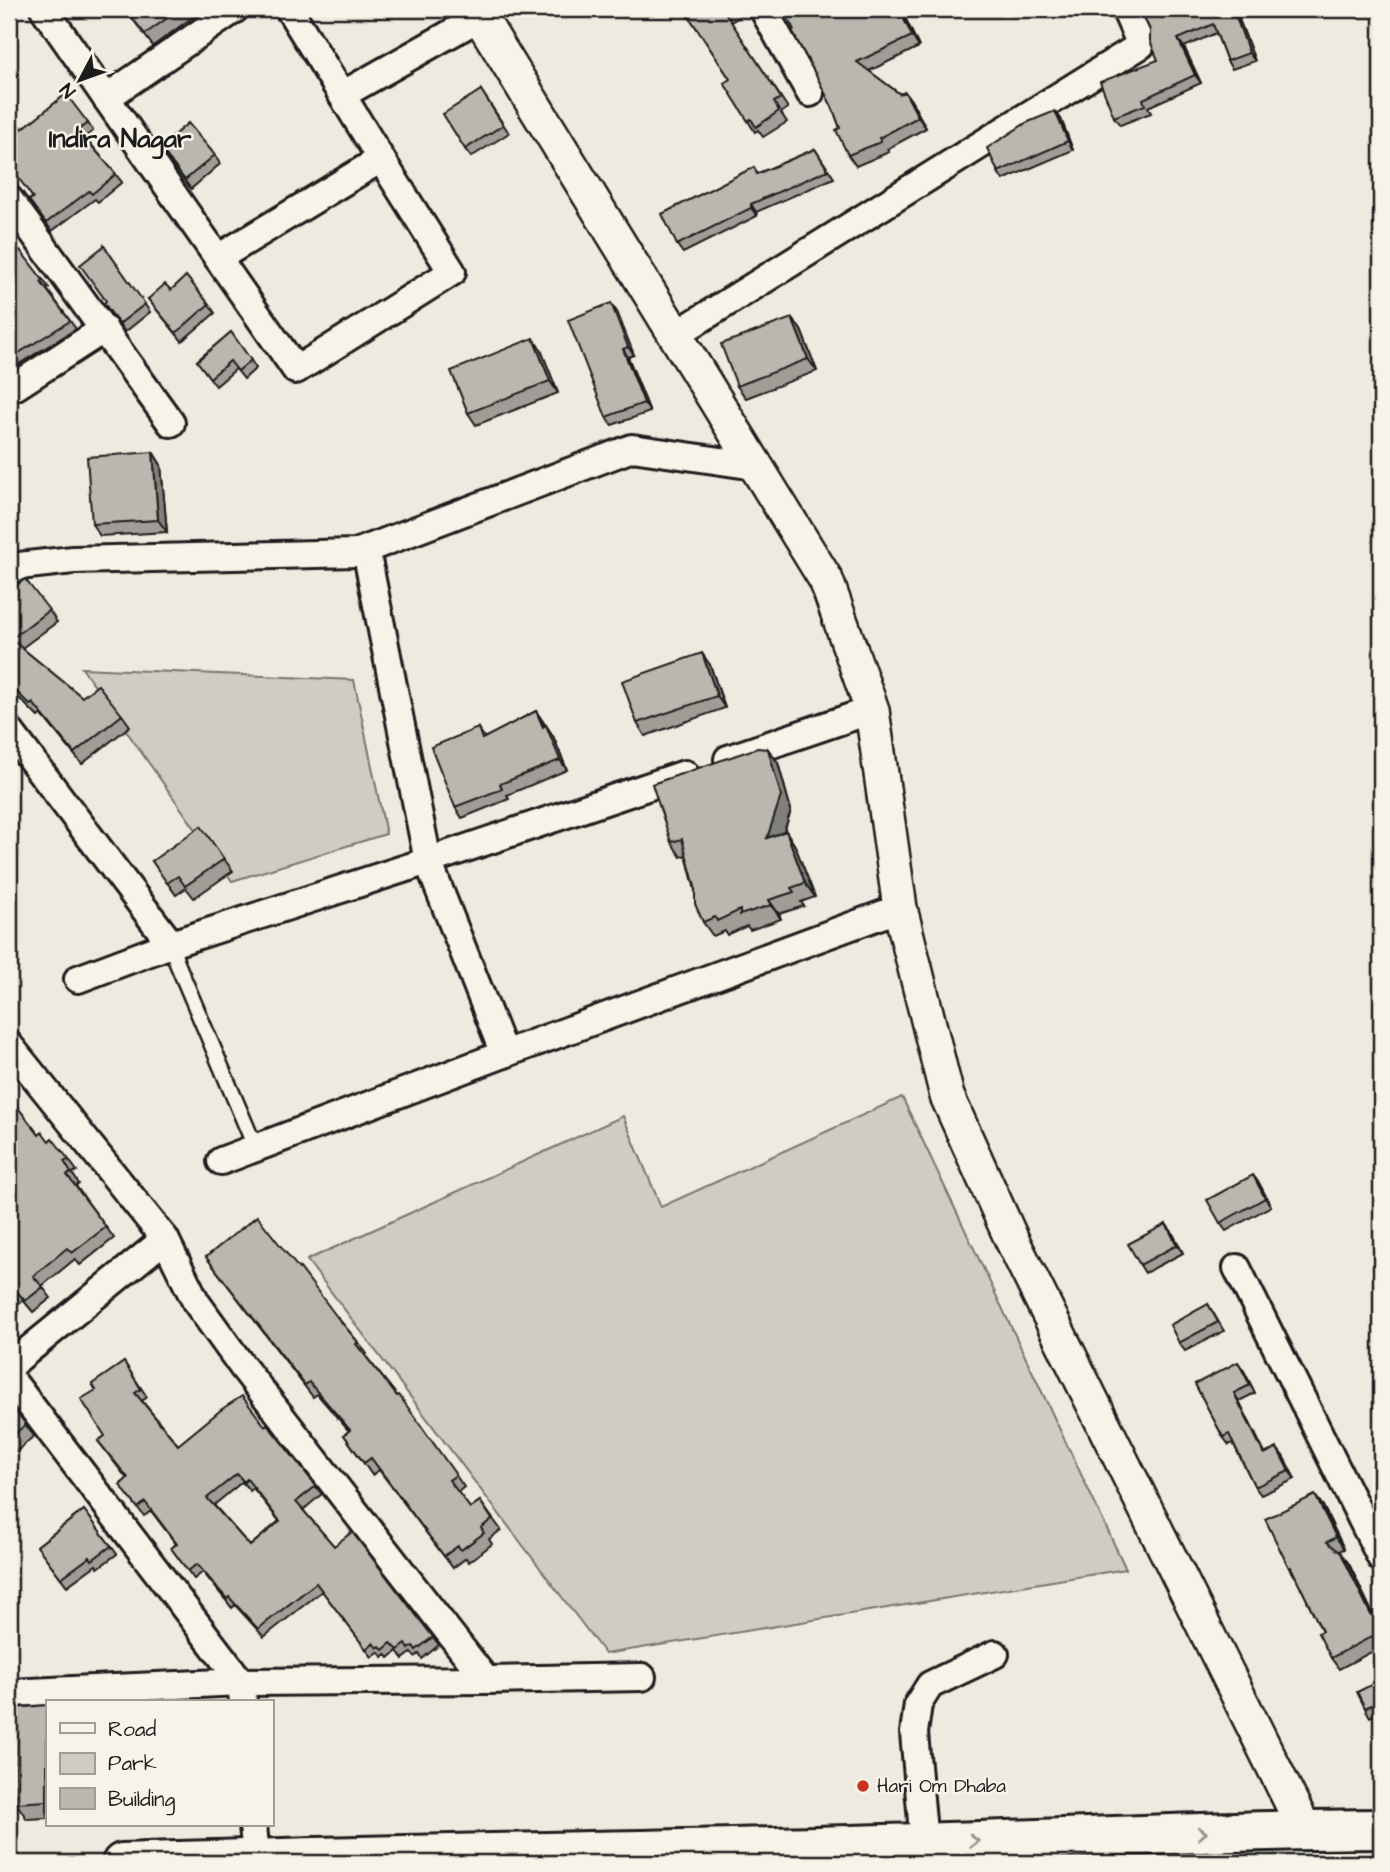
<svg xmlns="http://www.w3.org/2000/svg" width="1390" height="1872" font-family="'Architects Daughter',sans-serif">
<rect width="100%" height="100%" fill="#eeeae0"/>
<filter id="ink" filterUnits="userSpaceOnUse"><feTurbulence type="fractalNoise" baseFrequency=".0143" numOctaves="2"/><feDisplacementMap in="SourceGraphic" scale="14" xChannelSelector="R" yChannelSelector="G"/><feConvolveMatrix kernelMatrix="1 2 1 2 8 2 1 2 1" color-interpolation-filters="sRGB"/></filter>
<g filter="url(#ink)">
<g fill="#cfccc3" stroke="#767470" stroke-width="2">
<polygon points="82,668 354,680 386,834 232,881"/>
<polygon points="902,1097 1126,1569 605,1654 307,1260 623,1116 661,1207"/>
</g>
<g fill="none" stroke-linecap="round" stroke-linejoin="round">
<g stroke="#1c1c1c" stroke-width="19">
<polyline id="service" points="171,944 177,963 256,1149"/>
</g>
<g stroke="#1c1c1c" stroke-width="32">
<g id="minor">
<polyline points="44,9 296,370 452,272 381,159"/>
<polyline points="289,9 342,95"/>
<polyline points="763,9 810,93"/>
<polyline points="106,98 235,9"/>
<polyline points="9,199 171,423"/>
<polyline points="218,258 381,159 342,95 480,17"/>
<polyline points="675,335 1141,45 1125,9"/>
<polyline points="9,388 16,386 104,329"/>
<polyline points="366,550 428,861 504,1054"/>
<polyline points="9,571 19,566 73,560 356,553 632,448 755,466"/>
<polyline points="9,730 171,944 428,861 685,774"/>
<polyline points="728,759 872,710"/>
<polyline points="78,979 171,944"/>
<polyline points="9,1045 165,1239 9,1366"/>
<polyline points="221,1161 504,1054 900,908"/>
<polyline points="1237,1268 1381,1558"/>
<polyline points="9,1377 241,1682 486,1680 242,1366 196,1302 165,1239"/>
<polyline points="486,1680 642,1677"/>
<polyline points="9,1693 241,1682 243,1702"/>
<polyline points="253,1825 256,1858"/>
<polyline points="924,1843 914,1733 918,1704 930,1685 995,1654"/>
</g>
</g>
<g stroke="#1c1c1c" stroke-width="38">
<polyline id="tertiary" points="475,9 826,580 872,710 900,908 947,1096 1011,1238 1305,1830"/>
</g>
<g stroke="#1c1c1c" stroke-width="44">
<path id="primary" d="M122 1863C365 1854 607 1852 850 1845 1027 1841 1204 1830 1381 1829"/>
</g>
<use href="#service" stroke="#f7f3e8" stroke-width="14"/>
<use href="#minor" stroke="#f7f3e8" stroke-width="26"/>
<use href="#tertiary" stroke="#f7f3e8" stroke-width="33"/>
<use href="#primary" stroke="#f7f3e8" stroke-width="38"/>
</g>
<g fill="#a09d96" stroke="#1c1c1c" stroke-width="2" fill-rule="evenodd">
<polygon points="125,9 204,9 153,46"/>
<polygon points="674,9 740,9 744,14 731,22 788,108 781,113 787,122 763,137 758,130 755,132 748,121 730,79 690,18 689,18 683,11 677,13"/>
<polygon points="801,9 901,9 919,47 869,71 900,94 905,92 912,102 926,128 887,149 889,152 856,166 848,155 840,128 833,109"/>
<polygon points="1140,9 1235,9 1255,61 1232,69 1227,61 1216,33 1184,47 1201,83 1148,107 1151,113 1120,125 1114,117 1158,60 1150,30"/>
<polygon points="481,90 509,133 471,157 465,149"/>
<polygon points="1055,111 1061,119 1073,150 1003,180 998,172"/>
<polygon points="88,123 93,131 85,137 122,182 98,202 95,199 52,231 29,200 32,198 22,129"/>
<polygon points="160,147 215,155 220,164 191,189"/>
<polygon points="815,149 834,178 756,212 757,216 683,253 677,245 758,173"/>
<polygon points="9,242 17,253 43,280 49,288 47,289 76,329 9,370"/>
<polygon points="104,246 150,312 125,332 104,303 106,302"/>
<polygon points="171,290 209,304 215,313 182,341 148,299"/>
<polygon points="617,312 634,355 628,357 650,412 612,425 606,417"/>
<polygon points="792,318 801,330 817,371 746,398 737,386"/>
<polygon points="231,332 256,368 244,379 236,369 216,386 197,361"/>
<polygon points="541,350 558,393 476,425 468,413"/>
<polygon points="153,452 161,465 167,532 100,536 92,524"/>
<polygon points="9,591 49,610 57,622 22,648 82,697 122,715 130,726 82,764 41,714 38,717 14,693 9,685"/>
<polygon points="710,665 725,708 645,736 637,723"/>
<polygon points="536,711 553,736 567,770 507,795 509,799 462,818 455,807 478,728 485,738"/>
<polygon points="768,749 778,763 791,810 784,832 786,831 795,846 815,897 801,902 804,906 779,914 781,919 750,930 747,926 727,935 725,931 713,936 703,922 686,855 681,857 671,842"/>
<polygon points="224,859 233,871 194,898 186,888 176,895 152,861"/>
<polygon points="9,1096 39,1135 49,1141 69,1160 77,1171 72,1173 79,1184 76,1186 114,1238 80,1265 75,1259 42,1286 51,1298 33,1312 23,1300 14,1307 9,1301"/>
<polygon points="1259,1183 1271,1206 1226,1231 1220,1223"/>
<polygon points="1166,1224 1172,1232 1183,1253 1145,1273 1140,1265"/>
<polygon points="206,1257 337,1317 358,1342 367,1354 365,1355 419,1423 464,1487 458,1492 470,1508 480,1501 501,1530 489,1539 492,1544 469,1562 466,1558 453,1568 379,1470 372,1475 344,1435 349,1431 317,1394 313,1397"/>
<polygon points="1208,1304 1224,1331 1185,1351 1179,1343"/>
<path d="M124 1362 147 1397 142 1401 178 1445 265 1426 322 1494 303 1510 334 1546 433 1637 439 1645 422 1659 419 1654 415 1657 411 1653 403 1659 397 1651 389 1658 386 1654 383 1657 378 1652 372 1657 322 1591 264 1637 235 1605 232 1608 203 1572 194 1579 171 1548 176 1544 151 1511 144 1516 120 1485 127 1479 98 1441 105 1436 96 1390ZM242 1482 250 1491 253 1488 279 1521 250 1546 214 1505Z"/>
<polygon points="1244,1371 1255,1393 1239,1401 1265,1454 1283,1456 1295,1479 1261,1495 1255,1487 1233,1443 1229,1445 1223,1437 1195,1384"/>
<polygon points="9,1403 34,1436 9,1458"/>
<polygon points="1323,1506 1344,1549 1339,1551 1349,1564 1373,1614 1376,1613 1381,1621 1381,1647 1339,1669 1331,1658 1322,1631 1297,1579 1289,1568"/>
<polygon points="84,1510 117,1554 98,1568 96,1565 67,1586 37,1546"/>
<polygon points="1381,1680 1381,1711 1370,1717 1365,1708"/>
<polygon points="47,1705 47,1818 27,1819 16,1803"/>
</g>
<g fill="#82807a" stroke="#1c1c1c" stroke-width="2">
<polygon points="899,9 901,9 919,47 912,36"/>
<polygon points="1233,9 1235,9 1255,61 1249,53"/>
<polygon points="1178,39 1184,47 1201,83 1195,75"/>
<polygon points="905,92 912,102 926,128 918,117"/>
<polygon points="1055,111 1061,119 1073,150 1068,141"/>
<polygon points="751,204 756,212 757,216 751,208"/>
<polygon points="611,303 617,312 634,355 628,347"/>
<polygon points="792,318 801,330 817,371 808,359"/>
<polygon points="533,338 541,350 558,393 550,381"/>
<polygon points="623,349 628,357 650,412 644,403"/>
<polygon points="153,452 161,465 167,532 158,520"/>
<polygon points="702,653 710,665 725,708 717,696"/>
<polygon points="536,711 543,722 551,738 546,725 553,736 567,770 560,760"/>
<polygon points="768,749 778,763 791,810 777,852 767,838"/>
<polygon points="786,831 795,846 815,897 805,883"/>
<polygon points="769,900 779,914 781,919 771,905"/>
<polygon points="1253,1175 1259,1183 1271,1206 1265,1198"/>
<polygon points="1166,1224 1172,1232 1183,1253 1177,1245"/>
<polygon points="1238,1362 1244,1371 1255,1393 1250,1385"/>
<polygon points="1234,1393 1239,1401 1269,1462 1264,1454"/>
<polygon points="1277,1448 1283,1456 1295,1479 1289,1471"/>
<polygon points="1315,1495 1323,1506 1344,1549 1336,1537"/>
<polygon points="1341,1553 1349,1564 1379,1627 1371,1615"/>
</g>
<g fill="#bab7af" stroke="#1c1c1c" stroke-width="2" fill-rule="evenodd">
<polygon points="125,9 180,9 145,34"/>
<polygon points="684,9 728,9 724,11 781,98 774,102 779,111 756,127 751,119 748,121 724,83 730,79"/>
<polygon points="801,9 899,9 912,36 857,62 900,94 905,92 918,117 879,138 881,142 848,155 836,130 840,128 833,109 816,75 792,31 794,30 787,16"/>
<polygon points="1140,9 1233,9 1249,53 1227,61 1213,24 1178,39 1195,75 1143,99 1145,105 1114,117 1100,82 1158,60 1150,41 1150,30"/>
<polygon points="481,90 503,125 465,149 443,114"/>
<polygon points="66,94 88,123 78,130 116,174 92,194 89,191 46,223 29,200 33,198 9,165 9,112 22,129"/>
<polygon points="1055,111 1068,141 998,172 987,148 1026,123"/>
<polygon points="188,123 215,155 185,180 160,147"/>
<polygon points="815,149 828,170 751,204 751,208 677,245 662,214 754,167 757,174"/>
<polygon points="9,242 17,253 20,250 43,280 41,282 70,321 9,359"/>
<polygon points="104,246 145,304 119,324 104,303 106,301 80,265"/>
<polygon points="186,276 209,304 176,333 148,299 165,284 171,290"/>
<polygon points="611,303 628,347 623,349 644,403 606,417 568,320"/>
<polygon points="792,318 808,359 737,386 721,344"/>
<polygon points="231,332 251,360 238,371 230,361 210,378 197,361"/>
<polygon points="533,338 550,381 468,413 451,371"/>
<polygon points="153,452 158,520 92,524 87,457"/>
<polygon points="25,579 49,610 11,639 82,697 98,685 122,715 74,753 33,703 30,705 9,684 9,591"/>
<polygon points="702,653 717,696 637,723 622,681"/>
<polygon points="536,711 543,727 546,725 560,760 500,784 502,789 455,807 431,747 478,728 482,739"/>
<polygon points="757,748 768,749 781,796 767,838 786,831 805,883 791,888 794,892 769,900 771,905 740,915 740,910 717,921 715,917 703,922 695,904 695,887 682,839 671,842 652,784"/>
<polygon points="201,826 224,859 185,886 178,876 167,883 152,861"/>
<polygon points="9,1096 39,1135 42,1132 49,1141 52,1138 69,1160 64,1161 71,1173 67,1175 106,1227 72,1253 67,1248 33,1276 43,1287 25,1301 15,1289 9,1294"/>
<polygon points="1253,1175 1265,1198 1220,1223 1207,1200"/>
<polygon points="257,1216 299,1269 300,1268 337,1317 358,1342 356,1344 397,1396 399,1395 419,1423 456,1475 449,1480 470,1508 480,1501 492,1519 481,1528 484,1533 461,1550 458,1546 444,1556 371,1458 364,1463 344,1435 350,1430 309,1382 305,1385 206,1257"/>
<polygon points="1166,1224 1177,1245 1140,1265 1128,1244"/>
<polygon points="1208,1304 1218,1322 1179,1343 1170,1325"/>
<path d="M124 1362 141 1389 135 1393 178 1445 222 1409 242 1396 265 1426 267 1424 316 1486 296 1502 334 1546 352 1532 433 1637 416 1650 413 1646 409 1649 406 1644 398 1650 391 1643 383 1650 380 1646 377 1648 373 1643 366 1649 316 1583 258 1629 229 1597 227 1599 197 1564 188 1571 171 1548 177 1544 145 1502 138 1508 120 1485 128 1478 98 1441 105 1436 81 1399 96 1390 92 1384ZM237 1474 244 1482 247 1479 280 1521 250 1546 207 1498Z"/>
<polygon points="1238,1362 1250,1385 1234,1393 1264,1454 1277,1448 1289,1471 1255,1487 1229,1434 1223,1437 1195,1384"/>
<polygon points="9,1403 26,1424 9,1439"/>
<polygon points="1315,1495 1336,1537 1327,1542 1341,1553 1371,1615 1376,1613 1381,1623 1381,1632 1331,1658 1318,1633 1322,1631 1291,1567 1289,1568 1265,1519"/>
<polygon points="84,1510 111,1546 92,1560 90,1557 61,1578 37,1546"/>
<polygon points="1381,1680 1381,1700 1365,1708 1357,1692"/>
<polygon points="47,1705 47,1801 16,1803 15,1708"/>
</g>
<defs><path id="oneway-chevron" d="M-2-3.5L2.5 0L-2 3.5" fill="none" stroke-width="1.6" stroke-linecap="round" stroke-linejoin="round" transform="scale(1.75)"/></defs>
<g stroke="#94928c">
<use href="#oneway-chevron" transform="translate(1202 1833) rotate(-2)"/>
<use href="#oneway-chevron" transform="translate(974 1841) rotate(-2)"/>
</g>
</g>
<circle fill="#c8321e" stroke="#f7f3e8" stroke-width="2.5" cx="863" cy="1786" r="7"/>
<g text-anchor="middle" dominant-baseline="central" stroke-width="5" stroke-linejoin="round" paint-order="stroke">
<g font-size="19" fill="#1c1c1c" stroke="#f7f3e8" text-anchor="start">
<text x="877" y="1786">Hari Om Dhaba</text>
</g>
<g font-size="26" font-weight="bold" fill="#1c1c1c" stroke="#f7f3e8">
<text x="120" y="139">Indira Nagar</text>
</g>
</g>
<rect width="1390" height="1872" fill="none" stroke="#f7f3e8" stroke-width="35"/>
<rect x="18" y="18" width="1355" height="1837" fill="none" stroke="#1c1c1c" stroke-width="2.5" filter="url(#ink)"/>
<rect x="46" y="1700" width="228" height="126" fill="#f7f3e8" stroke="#9f9d96" stroke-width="2"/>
<rect x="60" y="1723" width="35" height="10" fill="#f7f3e8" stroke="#9f9d96" stroke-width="2"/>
<text x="108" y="1736" font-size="21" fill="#1c1c1c">Road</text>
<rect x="60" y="1753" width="35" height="21" fill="#cfccc3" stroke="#9f9d96" stroke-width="2"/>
<text x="108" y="1770" font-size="21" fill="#1c1c1c">Park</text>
<rect x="60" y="1788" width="35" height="21" fill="#bab7af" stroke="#9f9d96" stroke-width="2"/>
<text x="108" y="1806" font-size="21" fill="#1c1c1c">Building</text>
<g transform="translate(80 80) rotate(229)" stroke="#f7f3e8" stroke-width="5" paint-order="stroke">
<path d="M0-5L12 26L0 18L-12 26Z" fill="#1c1c1c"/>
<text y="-10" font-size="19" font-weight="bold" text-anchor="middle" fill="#1c1c1c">N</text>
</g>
</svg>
